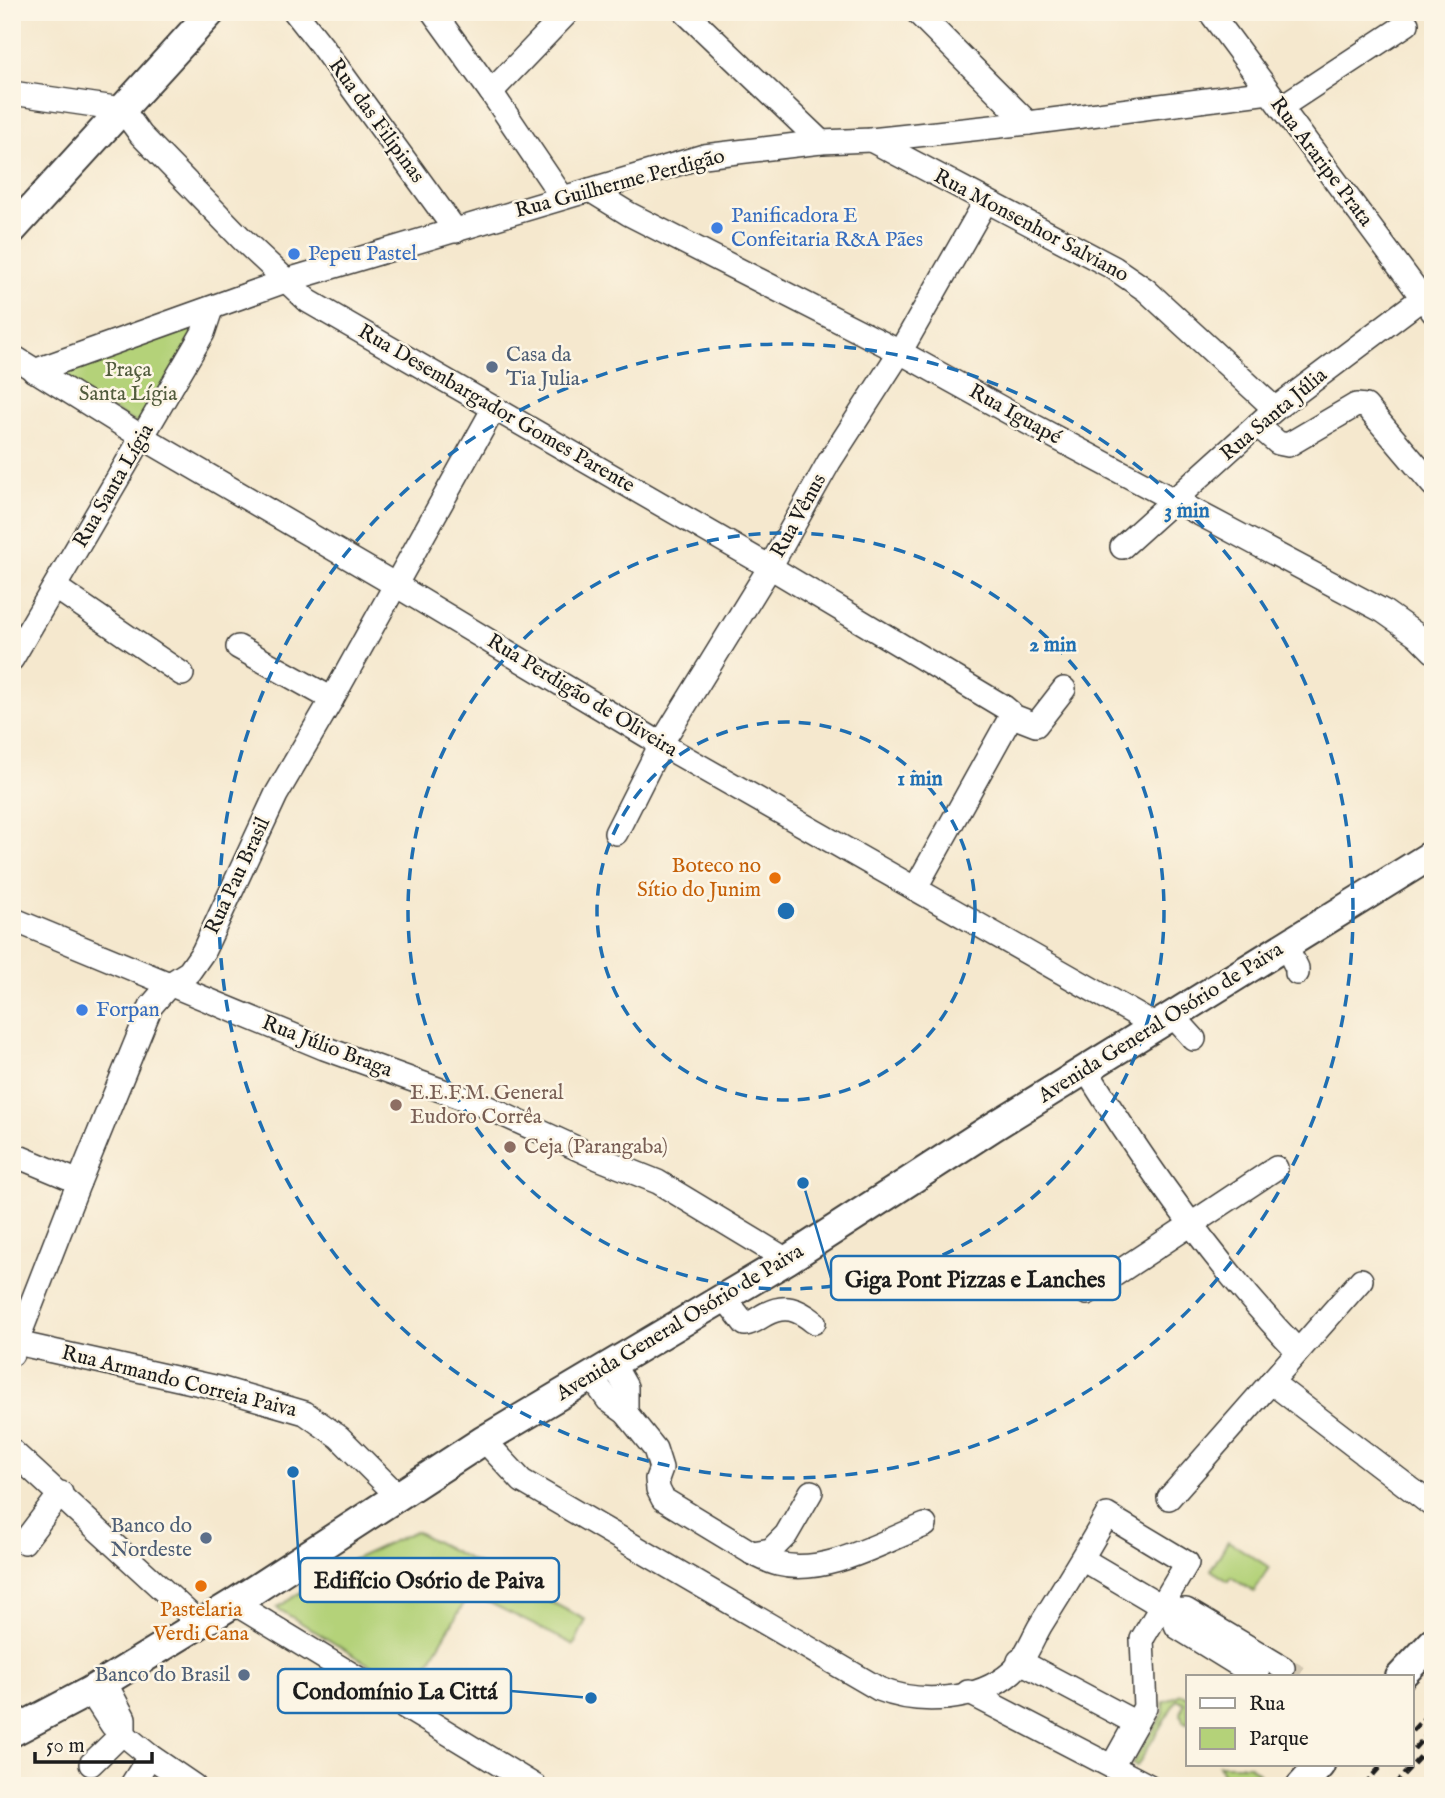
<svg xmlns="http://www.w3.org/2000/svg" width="1445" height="1798" font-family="'IM FELL English',serif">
<rect width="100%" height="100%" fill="#fcf5e5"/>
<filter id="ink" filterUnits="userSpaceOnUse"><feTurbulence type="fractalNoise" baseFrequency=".0143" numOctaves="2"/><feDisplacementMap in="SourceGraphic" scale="14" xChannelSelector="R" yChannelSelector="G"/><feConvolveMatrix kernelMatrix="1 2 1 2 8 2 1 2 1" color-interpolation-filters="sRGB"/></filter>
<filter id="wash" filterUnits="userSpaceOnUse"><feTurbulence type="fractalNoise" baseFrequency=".00686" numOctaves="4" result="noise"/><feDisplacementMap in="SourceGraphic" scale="28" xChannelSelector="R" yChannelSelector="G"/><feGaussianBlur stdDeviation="1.57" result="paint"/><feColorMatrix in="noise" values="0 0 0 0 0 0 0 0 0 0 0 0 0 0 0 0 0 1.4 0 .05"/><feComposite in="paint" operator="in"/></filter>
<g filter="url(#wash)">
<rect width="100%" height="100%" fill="#f5e8ce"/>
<g fill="#b4d279" stroke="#68774a" stroke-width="2">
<polygon points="191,325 196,330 143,420 136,423 49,373"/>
<polygon points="415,1531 586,1620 574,1645 470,1593 412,1691 277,1608 341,1565"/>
<polygon points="1228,1541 1269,1567 1254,1592 1231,1577 1228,1581 1211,1570"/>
<polygon points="1181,1694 1188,1697 1188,1724 1183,1721 1181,1714 1184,1703 1177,1699 1137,1766 1132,1764 1164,1713 1163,1702"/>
<polygon points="1219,1765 1250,1765 1260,1774 1259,1785 1228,1786"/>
</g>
</g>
<g filter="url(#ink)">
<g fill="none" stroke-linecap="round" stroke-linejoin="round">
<polyline stroke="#d4c9b3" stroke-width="23" stroke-dasharray="23 11" stroke-linecap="butt" points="1283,1668 1299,1677"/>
<g stroke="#3d3b37" stroke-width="26">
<g id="minor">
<polyline points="295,12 321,45 456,231"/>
<polyline points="433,12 491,92 562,197"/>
<polyline points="685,12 821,142"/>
<polyline points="917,12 1028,123"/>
<polyline points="1210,12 1433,312"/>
<polyline points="491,92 568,12"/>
<polyline points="12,93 122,109 141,135 241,238 308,301 770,567 1004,707 1010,712 1009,720 915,889"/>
<polyline points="1281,107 1407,24"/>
<polyline points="871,140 1114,268 1146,290 1275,409"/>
<polyline points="590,190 629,214 900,352 1021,419 1383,611 1417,635 1433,651"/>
<polyline points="12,356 142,437 394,584 661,744 1158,1027"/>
<polyline points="34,371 288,280 704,156 821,142 871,140 1028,123 1269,92"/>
<polyline points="1257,425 1278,443 1288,445 1356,405 1366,406 1433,485"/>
<polyline points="1122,547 1275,409 1433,290"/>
<polyline points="55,587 182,674"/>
<polyline points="238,647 332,699"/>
<polyline points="12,659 203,333 211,309"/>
<polyline points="1010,715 1036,725 1064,689"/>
<polyline points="616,833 661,744 770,567 829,462 900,352 986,201"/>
<polyline points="12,919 324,1048 482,1105 598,1158 658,1182 787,1260"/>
<polyline points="1286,946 1297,968 1297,973"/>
<polyline points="1174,1017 1194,1039"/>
<path d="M1086 1070C1148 1169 1217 1267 1298 1351"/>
<polyline points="12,1154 79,1182"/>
<polyline points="1087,1293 1276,1168"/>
<path d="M724 1297 745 1324C754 1323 758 1318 766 1314 785 1304 798 1309 814 1322"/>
<polyline points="12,1342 219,1388 305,1413 339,1437 398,1496"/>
<polyline points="12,1354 79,1182 151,1006 170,984 189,972 203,952 276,795 332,699 494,408"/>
<polyline points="613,1364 626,1387 626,1413"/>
<polyline points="591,1376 608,1400 626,1413 655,1449 661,1468 657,1479 658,1489 663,1499 752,1553 771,1550 786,1535 811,1492"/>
<polyline points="1271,1382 1433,1506"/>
<path d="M484 1440 522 1481 879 1689C919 1705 978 1702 1012 1672 1024 1661 1032 1640 1040 1626 1063 1589 1086 1553 1107 1515L1187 1563 1142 1639 1145 1707 1112 1766"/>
<polyline points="12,1451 199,1623"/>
<polyline points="1169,1498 1361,1280"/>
<polyline points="24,1542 61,1493"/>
<path d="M752 1553C761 1557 769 1562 778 1564 825 1576 882 1542 925 1525"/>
<polyline points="1082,1559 1170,1611 1186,1610 1283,1668"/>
<polyline points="234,1603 535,1786"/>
<polyline points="1170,1611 1177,1627 1258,1677"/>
<polyline points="1019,1661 1136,1723"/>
<polyline points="90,1691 112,1725 150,1756 194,1786"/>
<polyline points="968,1692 1149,1786"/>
<polyline points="91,1764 124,1732 124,1718 105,1682"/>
<polyline points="131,1786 150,1756"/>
</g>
</g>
<g stroke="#3d3b37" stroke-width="32">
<g id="major">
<polyline points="12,230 211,12"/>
<polyline points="1400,1677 1433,1642"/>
<polyline points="12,1732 90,1691 234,1603 484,1440 787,1260 993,1127 1433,854"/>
<polyline points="1301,1786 1320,1765"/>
</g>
</g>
<polyline stroke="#3d3b37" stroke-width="2.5" stroke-dasharray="5 5" stroke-linecap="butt" points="1422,1786 1433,1776"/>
<use href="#minor" stroke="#fff" stroke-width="23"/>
<use href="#major" stroke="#fff" stroke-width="28"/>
<g stroke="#1c1c1c" stroke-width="4.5" stroke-dasharray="10 5" stroke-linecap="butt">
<polyline points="1412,1731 1433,1708"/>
<polyline points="1414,1749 1433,1728"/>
<polyline points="1363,1786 1382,1765"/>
<polyline points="1393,1786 1433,1743"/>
</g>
</g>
</g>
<g fill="none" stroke="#1f6fb2" stroke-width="3.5" stroke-dasharray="12 9">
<circle cx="786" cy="911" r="189"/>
<circle cx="786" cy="911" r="378"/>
<circle cx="786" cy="911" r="567"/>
</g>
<g fill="#3f7fe0" stroke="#fcf5e5" stroke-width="2.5">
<circle cx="717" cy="228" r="7"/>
<circle cx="294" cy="254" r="7"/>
<circle cx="82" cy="1010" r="7"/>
</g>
<g fill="#5c6f8a" stroke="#fcf5e5" stroke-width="2.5">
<circle cx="492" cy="367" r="7"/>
<circle cx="206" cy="1538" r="7"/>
<circle cx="244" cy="1675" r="7"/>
</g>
<g fill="#e8710a" stroke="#fcf5e5" stroke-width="2.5">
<circle cx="775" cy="878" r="7"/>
<circle cx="201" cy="1586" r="7"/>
</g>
<g fill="#8d6e63" stroke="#fcf5e5" stroke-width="2.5">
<circle cx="396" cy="1105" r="7"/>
<circle cx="510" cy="1147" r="7"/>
</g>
<g text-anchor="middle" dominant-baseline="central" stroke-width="5" stroke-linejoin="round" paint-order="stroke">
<g font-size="21" fill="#1c1c1c" stroke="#fcf5e5">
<text transform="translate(376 121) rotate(54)">Rua das Filipinas</text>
<text transform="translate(1321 162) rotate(53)">Rua Araripe Prata</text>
<text transform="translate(620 184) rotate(-15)">Rua Guilherme Perdigão</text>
<text transform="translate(1031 226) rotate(28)">Rua Monsenhor Salviano</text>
<text transform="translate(496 409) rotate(30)">Rua Desembargador Gomes Parente</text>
<text transform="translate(1015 415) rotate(29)">Rua Iguapé</text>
<text transform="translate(1274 415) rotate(-40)">Rua Santa Júlia</text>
<text transform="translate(114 486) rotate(-60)">Rua Santa Lígia</text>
<text transform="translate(799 516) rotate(-61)">Rua Vênus</text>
<text transform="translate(582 696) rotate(31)">Rua Perdigão de Oliveira</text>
<text transform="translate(238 876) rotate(-65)">Rua Pau Brasil</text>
<text transform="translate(1161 1023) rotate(-32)">Avenida General Osório de Paiva</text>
<text transform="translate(327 1047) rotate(21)">Rua Júlio Braga</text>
<text transform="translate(680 1323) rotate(-31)">Avenida General Osório de Paiva</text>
<text transform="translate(179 1382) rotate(14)">Rua Armando Correia Paiva</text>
</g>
<g font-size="21" fill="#366cbe" stroke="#fcf5e5" text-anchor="start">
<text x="731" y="216">Panificadora E<tspan x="731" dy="24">Confeitaria R&amp;A Pães</tspan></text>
<text x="308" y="254">Pepeu Pastel</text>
<text x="96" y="1010">Forpan</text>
</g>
<g font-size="21" fill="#4e5e75" stroke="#fcf5e5" text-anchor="end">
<text x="506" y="355" text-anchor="start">Casa da<tspan x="506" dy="24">Tia Julia</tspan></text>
<text x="192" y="1526">Banco do<tspan x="192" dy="24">Nordeste</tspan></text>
<text x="230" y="1675">Banco do Brasil</text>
</g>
<g font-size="21" fill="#515c3d" stroke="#fcf5e5">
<text x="128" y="370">Praça<tspan x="128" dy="24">Santa Lígia</tspan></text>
</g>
<g font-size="21" fill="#c56008" stroke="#fcf5e5" text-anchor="end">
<text x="761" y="866">Boteco no<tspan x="761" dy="24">Sítio do Junim</tspan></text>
<text x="201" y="1610" text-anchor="middle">Pastelaria<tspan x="201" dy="24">Verdi Cana</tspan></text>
</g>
<g font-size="21" fill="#785e54" stroke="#fcf5e5" text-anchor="start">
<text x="410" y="1093">E.E.F.M. General<tspan x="410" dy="24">Eudoro Corrêa</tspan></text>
<text x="524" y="1147">Ceja (Parangaba)</text>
</g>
</g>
<circle cx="786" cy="911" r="10" fill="#1f6fb2" stroke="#fcf5e5" stroke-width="3.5"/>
<g font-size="21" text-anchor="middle" font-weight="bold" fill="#1f6fb2" stroke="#fcf5e5" stroke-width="5" stroke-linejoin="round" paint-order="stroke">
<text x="1187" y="517">3 min</text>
<text x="1053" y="651">2 min</text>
<text x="920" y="785">1 min</text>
</g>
<path fill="none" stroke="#1f6fb2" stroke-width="2.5" d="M803 1183L831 1278M293 1472L300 1580M591 1698L511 1691"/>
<g fill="#1f6fb2" stroke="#fcf5e5" stroke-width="2.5">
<circle cx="803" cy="1183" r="7"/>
<circle cx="293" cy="1472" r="7"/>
<circle cx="591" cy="1698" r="7"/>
</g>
<g fill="#fcf5e5" stroke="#1f6fb2" stroke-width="2.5">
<rect x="831" y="1256" width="289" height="44" rx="7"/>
<rect x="300" y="1558" width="259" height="44" rx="7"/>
<rect x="278" y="1669" width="233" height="44" rx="7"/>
</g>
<g font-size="23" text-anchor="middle" font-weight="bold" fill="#1c1c1c">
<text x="975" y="1287">Giga Pont Pizzas e Lanches</text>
<text x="429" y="1588">Edifício Osório de Paiva</text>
<text x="395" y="1699">Condomínio La Cittá</text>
</g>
<rect width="1445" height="1798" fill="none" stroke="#fcf5e5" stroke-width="42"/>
<rect x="1186" y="1675" width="228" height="91" fill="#fcf5e5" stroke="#a29e95" stroke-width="2"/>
<rect x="1200" y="1698" width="35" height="10" fill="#ffffff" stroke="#a29e95" stroke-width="2"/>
<text x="1249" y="1710" font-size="21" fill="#1c1c1c">Rua</text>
<rect x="1200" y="1728" width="35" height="21" fill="#b4d279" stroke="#a29e95" stroke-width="2"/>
<text x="1249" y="1745" font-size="21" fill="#1c1c1c">Parque</text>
<path d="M35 1752v10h117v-10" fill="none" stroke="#1c1c1c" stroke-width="3.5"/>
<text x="46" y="1752" font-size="21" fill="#1c1c1c" stroke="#fcf5e5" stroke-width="5" paint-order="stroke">50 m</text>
</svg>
